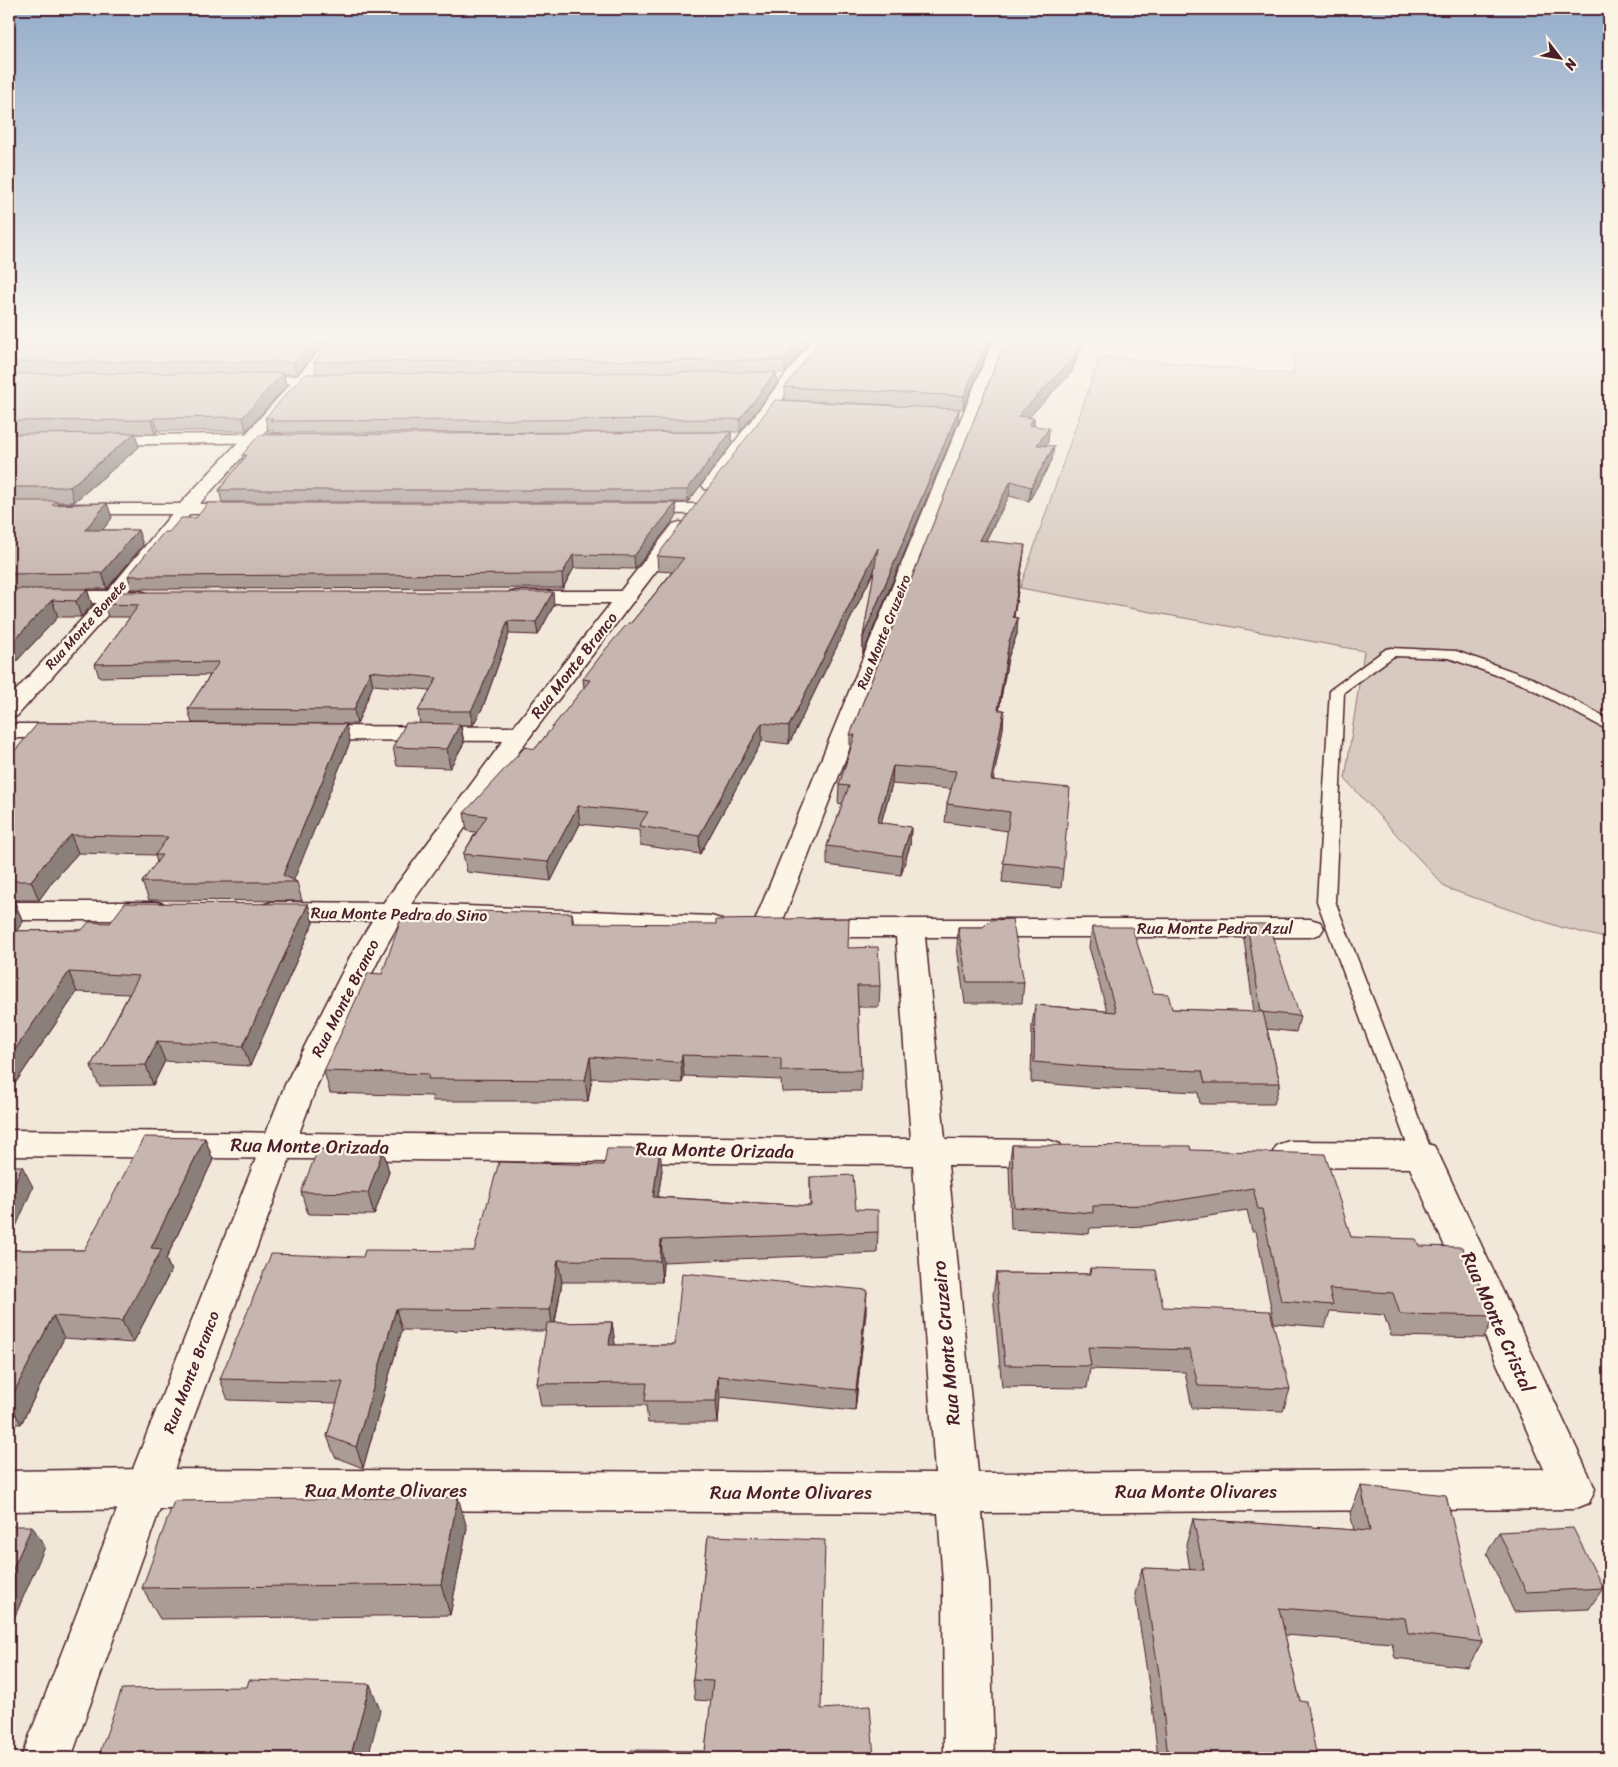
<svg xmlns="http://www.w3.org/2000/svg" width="1618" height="1767" font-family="Sriracha,sans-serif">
<rect width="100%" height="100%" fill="#f1e8da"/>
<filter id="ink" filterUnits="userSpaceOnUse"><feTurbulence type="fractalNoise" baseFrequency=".02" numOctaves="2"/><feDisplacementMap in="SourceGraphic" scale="10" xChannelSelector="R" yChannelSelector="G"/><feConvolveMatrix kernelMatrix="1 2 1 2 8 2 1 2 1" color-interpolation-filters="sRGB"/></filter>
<g filter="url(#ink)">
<polygon fill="#d8cac0" stroke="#917476" points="1292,336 1609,336 1609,939 1560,927 1446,888 1345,779 1364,651 1020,588 1100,356 1294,374"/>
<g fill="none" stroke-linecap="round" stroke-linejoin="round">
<g stroke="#4a1f2b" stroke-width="3">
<polygon id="service" points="1391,648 1456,651 1534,679 1609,719 1609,729 1604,728 1524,685 1449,658 1394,656 1344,692 1335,901 1433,1155 1430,1161 1422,1163 1414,1161 1411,1155 1317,901 1330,690 1386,649"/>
</g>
<g stroke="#4a1f2b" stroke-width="3">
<g id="minor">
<polygon points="995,336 1009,336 780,928 776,934 766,937 756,934 752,928"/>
<polygon points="247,376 331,376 336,377 338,380 336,383 331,384 242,383 240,380 242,377"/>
<polygon points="278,434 284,436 286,439 284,442 99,445 93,443 91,440 93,437 99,435"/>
<polygon points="9,504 240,504 246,505 249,509 246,513 240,514 9,514"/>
<polygon points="640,504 694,504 700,505 703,509 700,513 694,514 634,513 631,509 634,505"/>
<polygon points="9,591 140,591 147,593 150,597 147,601 140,603 9,603"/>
<polygon points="516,591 627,591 634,593 637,597 634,601 627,603 516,603 509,601 506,597 509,593"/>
<polygon points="9,724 69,724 77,726 81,731 77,736 69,738 9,738"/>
<polygon points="309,726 520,727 528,729 532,734 528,739 520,741 309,740 301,738 297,733 301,728"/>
<polygon points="9,902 157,902 167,905 171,911 167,917 157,920 9,920"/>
<polygon points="272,902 391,903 711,916 721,919 725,925 721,931 711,934 391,921 272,920 262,917 258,911 262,905"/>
<polygon points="812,919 1310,919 1320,922 1324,928 1320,934 1310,937 925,937 945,1139 1048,1140 1060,1144 1065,1153 1060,1162 1048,1166 948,1165 978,1473 1544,1469 1410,1168 1289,1167 1277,1163 1272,1154 1277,1145 1289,1141 1422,1142 1434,1146 1439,1155 1589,1475 1595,1489 1589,1503 1574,1509 982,1513 989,1582 994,1758 944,1758 943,1582 938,1513 146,1509 9,1511 9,1471 146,1469 935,1473 913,1165 9,1156 9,1130 911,1139 896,937 812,937 802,934 798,928 802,922"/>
</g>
</g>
<g stroke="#4a1f2b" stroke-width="3">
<g id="tertiary">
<polygon points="815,336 829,336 717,489 711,490 705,489 702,485 705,481"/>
<polygon points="680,522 687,524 689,528 528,739 404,914 381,955 317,1085 167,1489 71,1758 21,1758 125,1489 285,1085 351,955 381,906 512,729 673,524"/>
</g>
</g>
<g stroke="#4a1f2b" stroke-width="3">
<polygon id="secondary" points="333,336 347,336 256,442 191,513 120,601 17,716 9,718 9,698 106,593 179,505 244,436"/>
</g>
<use href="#service" fill="#fcf5e5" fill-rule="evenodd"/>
<use href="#minor" fill="#fcf5e5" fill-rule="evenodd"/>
<use href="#tertiary" fill="#fcf5e5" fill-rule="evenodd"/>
<use href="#secondary" fill="#fcf5e5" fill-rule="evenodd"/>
</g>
<g fill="#ab9d96" stroke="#4a1f2b">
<polygon points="9,336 332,336 296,374 284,374 286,386 246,431 158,431 155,434 135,434 139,447 74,502 57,502 58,505 107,503 112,518 102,530 138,530 143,545 107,589 87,589 92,605 81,617 58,617 9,669"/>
<polygon points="336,336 813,336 785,373 776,373 777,384 740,432 273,433 273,430 268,430 265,418 316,374 314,362"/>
<polygon points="993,336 963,409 959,409 958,422 863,654 863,637 875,569 789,744 762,741 700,854 640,845 639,830 580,824 551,881 467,872 463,854 476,832 467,831 464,813 535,749 584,688 583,679 631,623 672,572 658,571 657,556 892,405 785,400 785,387"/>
<polygon points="1007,336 1084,341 1071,373 1028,417 1034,418 1034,426 1048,442 1046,445 1052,460 1029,501 1009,496 986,540 1023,560 1014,617 1017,634 1008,658 999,710 1004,710 1003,728 993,780 1063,869 1061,888 1002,882 1008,831 945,822 947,804 951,789 892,784 881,823 911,827 910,845 901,875 827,865 827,846 843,804 838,803 839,785 850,751 850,735"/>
<polygon points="731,432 732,444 688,502 222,502 219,490 243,460 242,455"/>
<polygon points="676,503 677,516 635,569 574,568 563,588 132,589 128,576"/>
<polygon points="104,604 554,605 538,635 509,634 483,707 473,725 461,725 464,743 450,768 397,766 393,747 420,724 418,711 430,690 373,685 357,724 192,723 188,709 210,675 99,677 95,664 130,617 108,617"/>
<polygon points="350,742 293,880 297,882 302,901 149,900 142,882 157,862 155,855 78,853 52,882 39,900 9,900 9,758"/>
<polygon points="9,903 15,903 23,922 16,931 82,930 110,923 308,904 313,923 250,1066 165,1061 153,1085 99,1086 91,1066 129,994 77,992 14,1085 9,1084"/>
<polygon points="572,913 574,923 848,948 880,986 879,1007 858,1007 861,1070 861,1091 782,1092 781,1080 684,1076 682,1083 592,1078 588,1101 433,1101 432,1096 330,1093 324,1071 382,974 472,918"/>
<polygon points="1247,924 1300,1016 1296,1032 1267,1029 1280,1083 1274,1104 1200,1104 1198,1092 1087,1087 1031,1082 1032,1025 1035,1005 1107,1011 1089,947 1092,927 1153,993 1172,1009 1254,1012 1244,939"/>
<polygon points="958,927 983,927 1024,982 1022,1003 965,1003 957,948"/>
<polygon points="205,1138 213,1160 166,1259 171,1271 133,1343 64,1338 21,1424 9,1424 9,1250 84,1250"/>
<polygon points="1012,1145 1191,1150 1351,1237 1419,1246 1494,1316 1484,1338 1391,1336 1384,1315 1330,1311 1325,1327 1274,1323 1256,1231 1252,1231 1247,1210 1146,1226 1090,1228 1089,1234 1011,1229 1009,1166"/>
<polygon points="383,1150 389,1172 374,1215 308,1214 301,1192"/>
<polygon points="662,1170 658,1197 810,1206 810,1177 856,1209 878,1232 877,1253 663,1262 662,1282 562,1282 555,1323 612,1322 615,1345 675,1345 866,1312 855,1411 720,1397 718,1423 648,1423 646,1405 541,1406 537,1384 546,1331 402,1330 363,1468 335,1457 327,1436 337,1403 228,1400 220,1379 363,1257 474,1251"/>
<polygon points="1090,1268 1163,1307 1290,1389 1283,1411 1192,1408 1185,1372 1090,1369 1087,1388 1002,1387 993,1295 996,1273 1089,1274"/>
<polygon points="1361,1486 1482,1642 1468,1667 1395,1658 1392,1643 1285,1635 1300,1701 1317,1758 1158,1758 1152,1705 1135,1594 1142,1568 1190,1570 1186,1545 1193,1519 1354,1530 1350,1513"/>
<polygon points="467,1528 450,1615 160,1619 142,1588"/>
<polygon points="1499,1532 1603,1588 1589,1609 1514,1612 1487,1553"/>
<polygon points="708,1536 821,1709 705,1751 711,1701 695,1700 693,1680"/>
</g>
<g fill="#8b7f7a" stroke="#4a1f2b">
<polygon points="318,336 332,336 296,374 294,362"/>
<polygon points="804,336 813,336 785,373 785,360"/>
<polygon points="989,336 993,336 963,409 964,396"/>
<polygon points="1083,336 1085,336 1084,341 1071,373 1017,430 1018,416"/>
<polygon points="776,372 777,384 740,432 740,419"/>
<polygon points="283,373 286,386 246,431 243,417"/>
<polygon points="959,409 958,422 863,654 863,637"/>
<polygon points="154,418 158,431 155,434 151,420"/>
<polygon points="1034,418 1033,432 1029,425"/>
<polygon points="1049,428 1048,442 1036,459 1037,445"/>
<polygon points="731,432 732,444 688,502 687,490"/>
<polygon points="135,433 139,447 74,502 70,487"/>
<polygon points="1054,446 1052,460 1029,501 1031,487"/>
<polygon points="1011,481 1009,496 978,555 979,540"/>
<polygon points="107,503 112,518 90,546 85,530"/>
<polygon points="676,503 677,516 635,569 634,556"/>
<polygon points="138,530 143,545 107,589 102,573"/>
<polygon points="1025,545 1023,560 1011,633 1013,617"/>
<polygon points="878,548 878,563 789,744 789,726"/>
<polygon points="573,555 574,568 563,588 562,574"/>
<polygon points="87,589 92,605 81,617 76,601"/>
<polygon points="553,592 554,605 538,635 536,622"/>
<polygon points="52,600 58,617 9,669 9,646"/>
<polygon points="1018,618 1017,634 1008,658 996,727 998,710 1009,641"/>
<polygon points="508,621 509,634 483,707 473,725 471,711"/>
<polygon points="370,671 373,685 357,724 354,710"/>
<polygon points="1004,710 1003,728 990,798 991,780"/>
<polygon points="762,723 762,741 700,854 699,836"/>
<polygon points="346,724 350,742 293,882 283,875"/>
<polygon points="460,724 464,743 450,768 447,749"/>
<polygon points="893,766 892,784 876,841 877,822"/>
<polygon points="578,806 580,824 551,881 548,862"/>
<polygon points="911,827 910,845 901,875 902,856"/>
<polygon points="71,835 78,853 52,882 39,900 31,881 45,863"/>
<polygon points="15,903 23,922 9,941 9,911"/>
<polygon points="308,904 313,923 250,1066 243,1046"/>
<polygon points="69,972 77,992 14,1085 9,1074 9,1058"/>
<polygon points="157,1041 165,1061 153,1085 146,1065"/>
<polygon points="682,1055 684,1076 682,1083 681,1062"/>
<polygon points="590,1057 592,1078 588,1101 585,1080"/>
<polygon points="205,1138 213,1160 166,1259 171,1271 133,1343 122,1321 151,1248"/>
<polygon points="660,1149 662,1170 655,1218 653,1197"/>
<polygon points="383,1150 389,1172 374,1215 368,1193"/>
<polygon points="22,1166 33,1187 9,1243 9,1196"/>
<polygon points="661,1240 663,1262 662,1282 660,1261"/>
<polygon points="558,1260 562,1282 553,1331 550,1310"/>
<polygon points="867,1290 866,1312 855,1411 856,1390"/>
<polygon points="396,1309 402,1330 363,1468 356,1447"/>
<polygon points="53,1316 64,1338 21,1424 9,1402"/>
<polygon points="612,1322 615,1344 612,1367 609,1345"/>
<polygon points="718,1376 720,1397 718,1423 716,1401"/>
<polygon points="458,1497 467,1528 450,1615 441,1584"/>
<polygon points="32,1526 45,1547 9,1630 9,1578"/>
<polygon points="370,1684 380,1710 368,1758 350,1758"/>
</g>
<g fill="#c7b6af" stroke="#4a1f2b">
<polygon points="9,336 318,336 294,362 9,362"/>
<polygon points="336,336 804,336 785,360 314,362"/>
<polygon points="823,336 989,336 964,396 785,387"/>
<polygon points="1007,336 1083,336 1072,360 1018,416 1034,418 1029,425 1049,428 1037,445 1054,446 1031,487 1011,481 979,540 1025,545 1013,617 1018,618 1009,641 998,710 1004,710 991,780 1070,788 1063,869 1003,863 1010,812 947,804 956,771 893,766 877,822 911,827 902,856 827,846 849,786 839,785 855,735 850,735"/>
<polygon points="776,372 740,419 270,421 273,418 265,418 304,374"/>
<polygon points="283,373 243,417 154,418 151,420 9,421 9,374"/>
<polygon points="775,400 959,409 863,637 878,548 789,726 762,723 699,836 639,826 648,812 578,806 548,862 463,854 487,816 464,813 525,747 535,749 590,680 583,679 605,650 628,623 631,623 684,558 657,556"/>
<polygon points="731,432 687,490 219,490 247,455 242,455 259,435"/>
<polygon points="135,433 70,487 9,487 9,434"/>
<polygon points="9,501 57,501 52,505 107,503 85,530 138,530 102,573 9,574"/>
<polygon points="208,503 676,503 634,556 573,555 562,574 128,576 164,532 169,532 181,518 196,518"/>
<polygon points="9,589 87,589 76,601 52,600 9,646"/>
<polygon points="115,592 553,592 536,622 508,621 480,693 471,711 418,711 437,678 370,671 354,710 188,709 219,662 95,664 139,605 104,604"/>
<polygon points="38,723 346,724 283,875 297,882 142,882 162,855 155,855 168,837 71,835 45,863 31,881 9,881 9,758"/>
<polygon points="406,723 460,724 447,749 393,747"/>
<polygon points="9,903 15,903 9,911"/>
<polygon points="125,903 308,904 243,1046 157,1041 146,1065 91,1066 139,976 69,972 9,1058 9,931 82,930 89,922 110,923"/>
<polygon points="475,911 572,913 572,923 716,924 716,920 849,918 848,948 878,947 880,986 857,986 861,1070 781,1071 781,1058 682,1055 681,1062 590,1057 585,1080 428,1079 429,1074 324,1071 368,973 382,974 401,919 472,918"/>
<polygon points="1012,919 1024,982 967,982 958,927 983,927 990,920"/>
<polygon points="1247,924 1268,924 1300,1016 1261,1012"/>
<polygon points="1092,927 1132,927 1153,993 1168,994 1172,1009 1263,1012 1280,1083 1205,1083 1202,1071 1091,1067 1034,1062 1035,1005 1116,1012"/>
<polygon points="144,1137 205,1138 151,1248 162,1249 122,1321 53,1316 9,1402 9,1250 84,1250"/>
<polygon points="1012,1145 1190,1146 1191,1150 1325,1154 1351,1237 1416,1239 1419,1246 1462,1247 1494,1316 1400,1314 1393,1293 1329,1289 1333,1305 1281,1301 1262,1209 1258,1209 1253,1188 1150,1205 1093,1206 1093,1213 1014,1207"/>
<polygon points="318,1149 383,1150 368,1193 301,1192"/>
<polygon points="607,1149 660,1149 653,1197 811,1206 810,1177 853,1175 856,1209 878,1210 878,1232 661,1240 660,1261 558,1260 550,1310 396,1309 356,1447 327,1436 343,1382 220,1379 271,1254 363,1257 365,1250 474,1251 499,1162 604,1165"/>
<polygon points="9,1166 22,1166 9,1196"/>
<polygon points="1090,1268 1156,1270 1163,1307 1270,1311 1290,1389 1198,1386 1190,1350 1088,1347 1091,1366 1005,1365 996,1273 1091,1274"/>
<polygon points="682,1273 867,1290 856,1390 718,1376 716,1401 645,1401 647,1383 537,1384 547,1323 612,1322 609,1345 675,1345"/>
<polygon points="1361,1486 1446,1495 1482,1642 1408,1633 1405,1618 1279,1608 1300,1701 1306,1702 1317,1758 1168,1758 1160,1680 1142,1568 1204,1570 1193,1519 1370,1531"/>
<polygon points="458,1497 441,1584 142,1588 174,1501"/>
<polygon points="9,1526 32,1526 9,1578"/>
<polygon points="1573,1528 1603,1588 1526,1592 1499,1532"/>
<polygon points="708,1536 825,1540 821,1709 870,1706 874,1758 630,1758 631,1750 705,1751 713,1681 693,1680"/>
<polygon points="249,1680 370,1684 350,1758 98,1758 122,1689 247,1687"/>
</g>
</g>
<linearGradient id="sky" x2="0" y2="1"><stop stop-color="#94acca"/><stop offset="0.58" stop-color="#f9f5ee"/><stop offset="1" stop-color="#f9f5ee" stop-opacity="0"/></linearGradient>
<rect width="1618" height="583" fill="url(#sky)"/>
<g text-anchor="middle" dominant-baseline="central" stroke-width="4.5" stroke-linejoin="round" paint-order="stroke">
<g font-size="14" fill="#4a1f2b" stroke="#fcf5e5">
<text transform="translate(86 625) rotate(-48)">Rua Monte Bonete</text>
<text transform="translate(884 632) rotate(-68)">Rua Monte Cruzeiro</text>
</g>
<g font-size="16" fill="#4a1f2b" stroke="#fcf5e5">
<text transform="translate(574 665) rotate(-52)">Rua Monte Branco</text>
<text transform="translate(399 914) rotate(1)">Rua Monte Pedra do Sino</text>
<text x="1215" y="928">Rua Monte Pedra Azul</text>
<text transform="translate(345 998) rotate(-63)">Rua Monte Branco</text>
<text transform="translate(191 1372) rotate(-69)">Rua Monte Branco</text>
</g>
<g font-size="19" fill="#4a1f2b" stroke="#fcf5e5">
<text transform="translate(310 1146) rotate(1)">Rua Monte Orizada</text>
<text transform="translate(715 1150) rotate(1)">Rua Monte Orizada</text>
<text transform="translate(1498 1322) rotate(66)">Rua Monte Cristal</text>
<text transform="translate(946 1343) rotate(-95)">Rua Monte Cruzeiro</text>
<text x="386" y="1490">Rua Monte Olivares</text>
<text x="1196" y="1491">Rua Monte Olivares</text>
<text x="791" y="1492">Rua Monte Olivares</text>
</g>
</g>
<rect width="1618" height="1767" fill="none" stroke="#fcf5e5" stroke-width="30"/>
<rect x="15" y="15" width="1588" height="1737" fill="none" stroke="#4a1f2b" stroke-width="2" filter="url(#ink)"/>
<g transform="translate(1560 58) rotate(121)" stroke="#fcf5e5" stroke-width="4" paint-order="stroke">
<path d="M0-4L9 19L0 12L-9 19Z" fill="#4a1f2b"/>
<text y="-8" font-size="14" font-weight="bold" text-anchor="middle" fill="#4a1f2b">N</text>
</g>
</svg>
